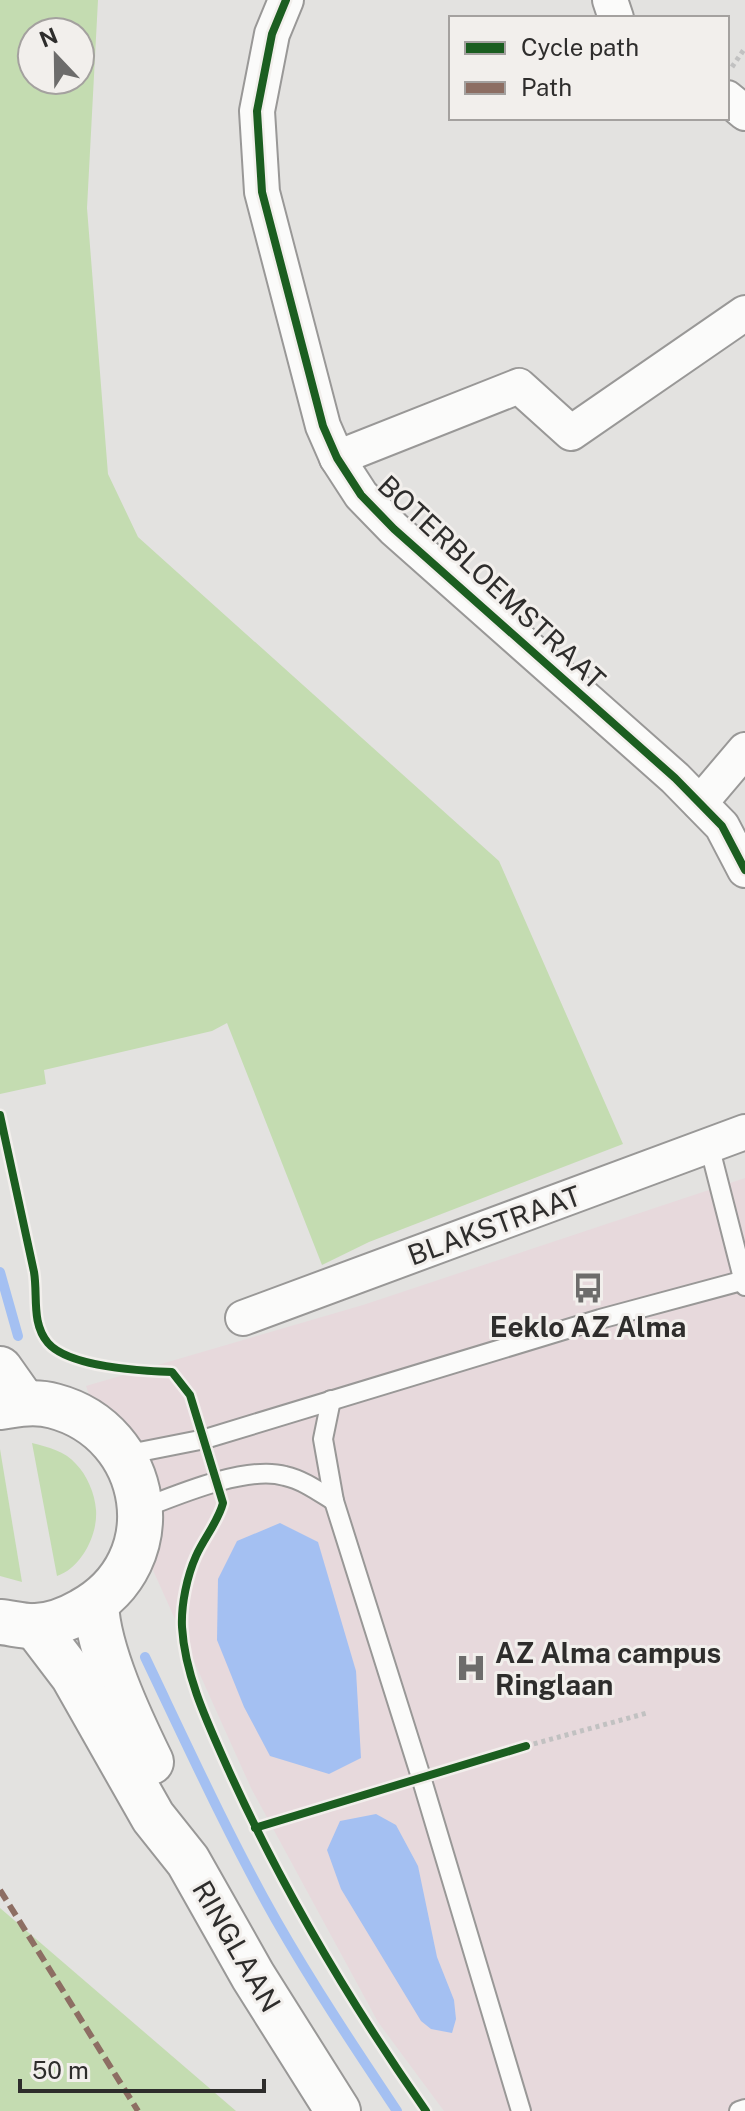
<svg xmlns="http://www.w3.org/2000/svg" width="745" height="2111" font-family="'Public Sans',sans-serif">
<rect width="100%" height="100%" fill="#e3e2e0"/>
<polygon fill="#e7d9dc" points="745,1178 745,2111 444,2111 378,2022 251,1788 143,1548 86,1386 363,1305"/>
<g fill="#c4dcb1" fill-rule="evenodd">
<path d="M0 0H98L87 208 108 474 138 537 499 861 623 1144 369 1242 322 1265 227 1023 212 1031 44 1070 46 1084 0 1094ZM32 32H80V80H32Z"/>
<path d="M32 1443C48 1447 65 1451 76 1464 87 1475 95 1494 96 1510 98 1535 81 1568 57 1576Z"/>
<polygon points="0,1449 22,1582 0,1576"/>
<polygon points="0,1908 236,2111 0,2111"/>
</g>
<g fill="#a4c0f2">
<polygon points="280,1523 318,1542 356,1671 361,1758 329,1774 270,1756 244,1707 217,1640 218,1579 237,1541"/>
<polygon points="376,1814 396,1825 418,1866 437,1957 454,2000 456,2019 452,2033 431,2029 421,2021 341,1889 327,1850 340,1821"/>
</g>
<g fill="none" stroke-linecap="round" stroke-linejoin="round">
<g stroke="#a4c0f2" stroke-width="10">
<polyline points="0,1272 18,1336"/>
<path d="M145 1657C187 1745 228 1835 276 1920 313 1985 355 2048 397 2111"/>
</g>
<g stroke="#999897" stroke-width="22">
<g id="lane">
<polyline points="709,1145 745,1286"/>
<polyline points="331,1400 323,1439 334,1501 421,1777 521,2111"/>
<polyline points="124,1455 205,1439 600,1319 745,1280"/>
<path d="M141 1509C177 1495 247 1465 285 1476 303 1480 318 1491 334 1501"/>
<polyline points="739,2111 745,2109"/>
</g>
</g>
<g stroke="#999897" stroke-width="38">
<g id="street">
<polyline points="286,0 272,34 257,111 262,192 323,426 337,458 361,495 394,529 675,778 722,826 745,870"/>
<polyline points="610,0 616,18"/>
<polyline points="727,98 745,113"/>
<polyline points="337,458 519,386 571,433 745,313"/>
<polyline points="700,803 745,750"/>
<polyline points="243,1318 745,1132"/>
</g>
</g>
<g stroke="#999897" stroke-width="48">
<g id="secondary">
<polyline points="0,1369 24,1403"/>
<path d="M0 1407C18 1404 36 1401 54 1406 152 1432 173 1562 82 1611 68 1619 53 1625 36 1626 25 1627 12 1623 0 1622"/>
<path d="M96 1604C98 1651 130 1719 151 1762"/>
<polyline points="35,1626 73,1676 153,1817 188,1861 253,1976 338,2111"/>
</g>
</g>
<g stroke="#c1c1c1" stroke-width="5" stroke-dasharray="4 4" stroke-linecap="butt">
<polyline points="732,67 745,48"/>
<polyline points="526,1746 647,1713"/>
</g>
<use href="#lane" stroke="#fbfbfa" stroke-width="18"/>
<use href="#street" stroke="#fbfbfa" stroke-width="34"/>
<use href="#secondary" stroke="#fbfbfa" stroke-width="44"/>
<polyline stroke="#8d6e63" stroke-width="6" stroke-dasharray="12 6" stroke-linecap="butt" points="0,1890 138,2111"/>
<g stroke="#f2efec" stroke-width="13">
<g id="cycleway">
<polyline points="286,0 272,34 257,111 262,192 323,426 337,458 361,495 394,529 675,778 722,826 745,870"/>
<path d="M0 1115C11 1168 23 1220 34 1272 38 1296 31 1323 48 1343 69 1367 141 1371 172 1372L190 1395 223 1503C218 1522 204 1538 196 1556 187 1576 181 1605 182 1627 185 1677 209 1726 229 1771 283 1890 351 2004 426 2111"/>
<polyline points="255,1828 526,1746"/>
</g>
</g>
<use href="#cycleway" stroke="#1b5e20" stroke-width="8"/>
</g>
<defs>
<g id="bus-bare" transform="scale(2.4)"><path d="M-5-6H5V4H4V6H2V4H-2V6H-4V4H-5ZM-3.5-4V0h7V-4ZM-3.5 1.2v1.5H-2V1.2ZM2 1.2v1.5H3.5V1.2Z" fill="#6d6c6b" stroke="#f2efec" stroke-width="2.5" paint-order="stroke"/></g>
<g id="hospital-bare" transform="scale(2.4)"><path d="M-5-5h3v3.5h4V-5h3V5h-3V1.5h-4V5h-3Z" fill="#6d6c6b" stroke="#f2efec" stroke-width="2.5" paint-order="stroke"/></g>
</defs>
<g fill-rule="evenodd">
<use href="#bus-bare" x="588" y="1288"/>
<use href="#hospital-bare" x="471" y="1668"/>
</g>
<g text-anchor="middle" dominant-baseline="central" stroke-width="6" stroke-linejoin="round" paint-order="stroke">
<g font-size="28" fill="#2e2d2c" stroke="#f2efec">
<text transform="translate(492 582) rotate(43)">BOTERBLOEMSTRAAT</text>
<text transform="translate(494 1225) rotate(-20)">BLAKSTRAAT</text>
<text transform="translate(237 1946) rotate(60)">RINGLAAN</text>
</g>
<g font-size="28" font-weight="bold" fill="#2e2d2c" stroke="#f2efec">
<text x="588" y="1326">Eeklo AZ Alma</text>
<text x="495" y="1652" text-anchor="start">AZ Alma campus<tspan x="495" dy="32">Ringlaan</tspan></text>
</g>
</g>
<rect x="449" y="16" width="280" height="104" fill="#f2efec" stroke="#a4a19f" stroke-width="2"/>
<rect x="465" y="42" width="40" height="12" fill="#1b5e20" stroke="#a4a19f" stroke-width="2"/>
<text x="521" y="56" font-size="24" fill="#2e2d2c">Cycle path</text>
<rect x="465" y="82" width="40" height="12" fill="#8d6e63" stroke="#a4a19f" stroke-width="2"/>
<text x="521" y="96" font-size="24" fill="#2e2d2c">Path</text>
<g transform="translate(56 56) rotate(338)"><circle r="38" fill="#f2efec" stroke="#a4a19f" stroke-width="2"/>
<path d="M0-6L14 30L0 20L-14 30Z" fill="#6d6c6b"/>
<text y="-12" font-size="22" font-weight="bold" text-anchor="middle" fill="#2e2d2c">N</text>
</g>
<path d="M20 2079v12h244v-12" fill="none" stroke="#2e2d2c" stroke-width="4"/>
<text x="32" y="2079" font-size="24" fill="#2e2d2c" stroke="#f2efec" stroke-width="6" paint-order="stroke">50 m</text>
</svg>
